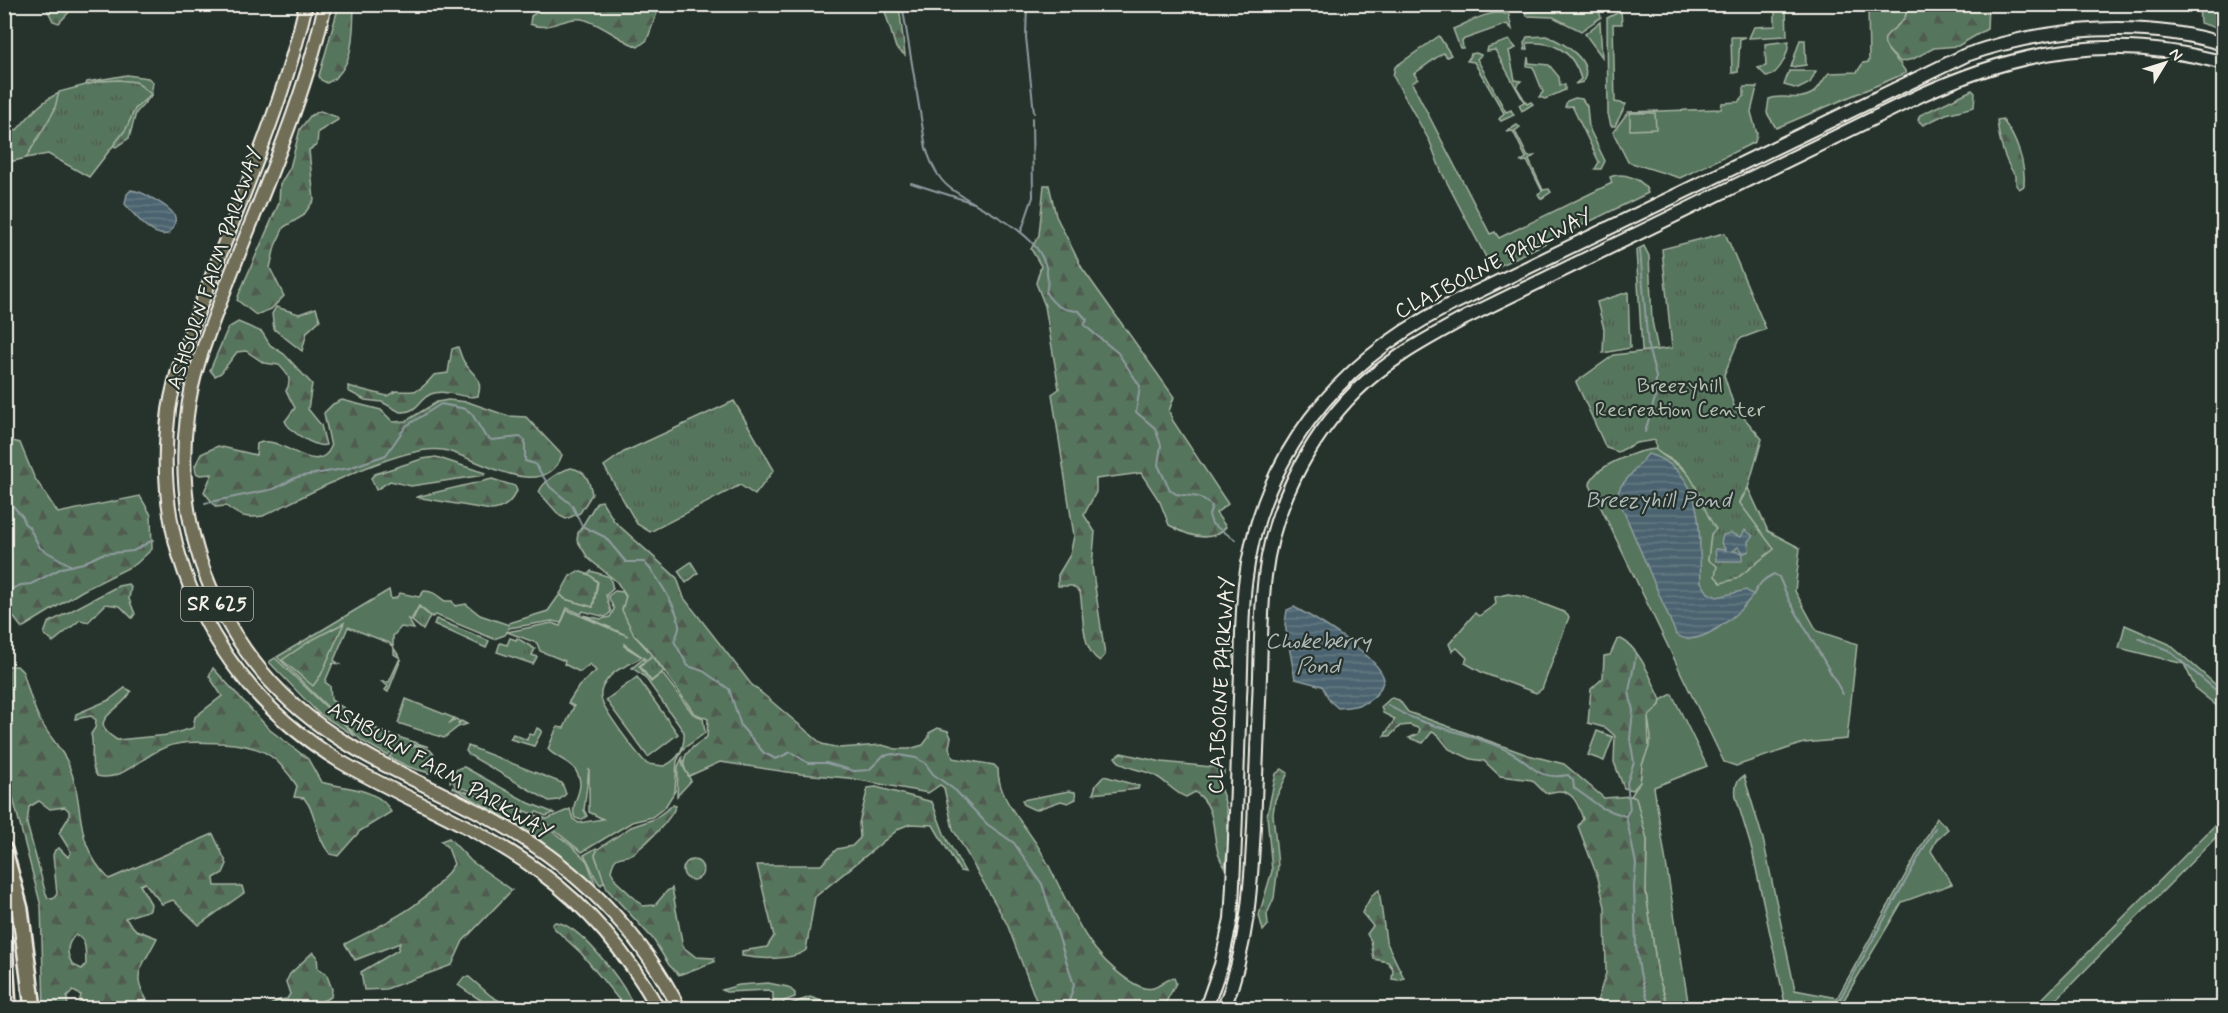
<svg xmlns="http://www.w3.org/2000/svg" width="2228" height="1013" font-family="Mynerve,sans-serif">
<defs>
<pattern id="forest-firs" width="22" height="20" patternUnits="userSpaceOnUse" patternTransform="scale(1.5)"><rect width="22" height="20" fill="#56755d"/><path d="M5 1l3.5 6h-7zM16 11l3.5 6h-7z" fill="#4f5c50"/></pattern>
<pattern id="park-tufts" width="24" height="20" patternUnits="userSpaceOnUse" patternTransform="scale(1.5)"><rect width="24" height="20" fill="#56755d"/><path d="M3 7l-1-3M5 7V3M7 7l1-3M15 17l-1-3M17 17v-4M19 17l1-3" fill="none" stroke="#4f5c50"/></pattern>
<pattern id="water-rules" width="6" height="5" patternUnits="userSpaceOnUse" patternTransform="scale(1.5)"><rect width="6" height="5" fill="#4b646f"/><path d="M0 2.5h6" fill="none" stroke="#667b84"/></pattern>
</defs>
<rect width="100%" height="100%" fill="#26332d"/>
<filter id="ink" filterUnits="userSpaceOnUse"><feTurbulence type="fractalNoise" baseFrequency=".0167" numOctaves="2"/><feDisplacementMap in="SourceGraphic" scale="12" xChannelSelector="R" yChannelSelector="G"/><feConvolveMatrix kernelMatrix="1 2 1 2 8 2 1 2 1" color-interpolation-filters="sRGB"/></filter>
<g filter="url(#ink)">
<g fill="#56755d" stroke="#a5b3a2" stroke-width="1.5">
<path d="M1868 5H1901L1907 8 1905 18 1885 40C1886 54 1900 60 1906 73L1776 128 1767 113 1769 99C1782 93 1797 102 1811 94 1820 90 1822 79 1829 73L1857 72 1863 63 1869 62Z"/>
<polygon points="1598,8 1601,17 1581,31 1553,17 1527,16 1525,12"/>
<polygon points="1775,8 1786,9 1787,36 1749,38 1754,27 1775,26"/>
<polygon points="1621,11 1622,24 1613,24 1615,102 1626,104 1615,126 1611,126 1608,114 1607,18"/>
<path d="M1508 12 1512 29 1507 24 1462 40 1463 48H1460L1453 29C1466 24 1489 9 1506 14Z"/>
<polygon points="1600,22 1602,57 1585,34"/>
<path d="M1439 36 1451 55 1447 57 1443 53 1414 74 1418 79 1412 83 1490 234 1495 232 1499 238 1612 183 1610 177C1622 172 1644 178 1648 193L1499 266 1490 265 1441 171 1430 142 1393 76 1395 67Z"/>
<path d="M1546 36C1563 42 1595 61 1583 82L1575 84 1581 79C1573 51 1555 41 1527 43L1528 49 1525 50 1524 43 1527 37Z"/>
<polygon points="1731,37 1746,37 1740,39 1738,72 1732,73"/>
<polygon points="1509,40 1516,48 1509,51 1515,80 1521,81 1516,86 1527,104 1531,102 1533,104 1522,111 1519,105 1524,102 1495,50 1487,51 1488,47"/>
<polygon points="1800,40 1805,40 1806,65 1791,67"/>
<path d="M1789 41C1788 55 1780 73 1767 77L1758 68 1766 66 1765 44Z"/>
<polygon points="1476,53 1481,55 1477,59 1506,112 1511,110 1514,115 1501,121 1499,119 1504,113 1474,62 1467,61 1471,54"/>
<polygon points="1528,57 1529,63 1549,65 1559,77 1560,85 1565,85 1565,90 1545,99 1539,97 1543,92 1533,67 1527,66"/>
<polygon points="1789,71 1816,71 1810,83 1798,89 1784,85"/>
<polygon points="1744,87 1757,87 1751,112 1757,134 1755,142 1680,178 1628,162 1613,132 1628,112 1721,109 1722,103 1738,102 1744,96"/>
<polygon points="1575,98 1582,99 1587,106 1589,128 1605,161 1601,169 1595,169 1599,162 1572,106 1565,107 1567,101"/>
<polygon points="1517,125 1520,127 1515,131 1528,157 1534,156 1529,160 1543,190 1549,189 1551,192 1541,199 1538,194 1542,191 1527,161 1520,162 1526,158 1513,131 1506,132"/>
<polygon points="1644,246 1649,256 1652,321 1659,355 1647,373 1642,349 1636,250"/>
<path d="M1656 449C1665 460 1682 464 1692 478 1702 494 1704 514 1717 529L1708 560 1748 488 1768 531 1800 548 1795 591 1817 631 1857 644 1847 739 1804 743 1736 766 1724 762 1590 485C1592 466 1639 450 1656 449Z"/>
<path d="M591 571 610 577 613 589 606 595 611 612 605 617 583 611 581 614 567 608 561 623 552 621 509 628 505 635 494 639 436 615 432 617 419 606 411 620 408 619 414 629 401 627 393 636V647L401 659 388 692 385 690 388 686 382 682H389L400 658 394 654V648L389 643 348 627 334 660 339 664 333 663 325 682 330 686 331 700 380 731 429 747C413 744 399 743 387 755L362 741 277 657 389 590 391 599 396 598 400 593 419 597 424 591C435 591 438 597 445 601H452L455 606 466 604 480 615 509 625V623L548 611 560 594 565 599 593 607 598 582 588 574Z"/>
<path d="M615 591 623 592 626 597 634 635 652 655 647 660 624 644V646L642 657C631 665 615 668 607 680 603 685 600 691 601 697 602 709 638 755 647 764L664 766C678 760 685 748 684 732L644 676 632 668 643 659 645 661 639 666 651 682 662 673 693 714 703 718 705 733 683 749 677 761 675 791 665 807 652 817 632 822 582 852 535 815 547 819 570 809 573 819 579 823 603 819 589 812V769L584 810 587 816 581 820 575 818C568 801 590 789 574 768 567 760 554 757 548 749L557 727 564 728 574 706 568 703 579 686 596 671 590 664 580 672 564 664 565 661 540 651 537 643 507 632 552 623 560 626 567 610 628 636 583 615 601 619 610 617 614 609 608 596Z"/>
<polygon points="1508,594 1525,597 1564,612 1569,617 1542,689 1536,693 1483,673 1465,663 1467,658 1457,648 1452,651 1449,644 1475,613 1479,616 1496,604 1495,597"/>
<polygon points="436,619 489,641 486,648 434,624"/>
<polygon points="2125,625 2169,644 2223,691 2223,711 2196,689 2184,664 2119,648"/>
<polygon points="275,658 346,726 355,736 318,713 269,662"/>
<polygon points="637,677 678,734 648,757 606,700"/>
<polygon points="1672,694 1707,766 1654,787 1689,1008 1669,1008 1658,976 1646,893 1647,840 1636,799 1631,796 1640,782 1642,765 1651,738 1648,717 1660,705 1661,700"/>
<polygon points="406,699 454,718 449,724 456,719 459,721 458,725 461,721 467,724 458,727 444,738 398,723"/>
<polygon points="537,728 542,731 534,746 510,739 513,734 527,740 529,734 534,735"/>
<polygon points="1597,731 1613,737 1604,761 1588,755"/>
<polygon points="416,746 430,750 434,754 435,763 429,773 409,767 389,757 395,751"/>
<polygon points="468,746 562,783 566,794 559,800 549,801 469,755 466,751"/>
<polygon points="682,758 683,766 691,781 677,796 678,767"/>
<path d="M464 767 529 803 554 813 546 816 537 812 532 814 482 794 455 786 453 781 450 782C451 774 455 768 464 767Z"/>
<path d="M1744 776 1763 839 1795 990 1837 998 1937 818 1948 829 1937 839 1931 851 1952 884 1902 902 1839 1008H1786L1752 850 1736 797C1735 788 1735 781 1744 776Z"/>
<polygon points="452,787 524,812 522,816 525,821 531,824 537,822 531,818 534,818 572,846 587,861 597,888 596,889 533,834"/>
<polygon points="2223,817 2223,830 2048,1008 2033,1008"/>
<path d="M596 848 598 849 595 855 605 881 601 885C594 880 591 864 584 855Z"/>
</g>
<g fill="url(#forest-firs)" stroke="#a5b3a2" stroke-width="1.5" fill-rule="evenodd">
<polygon points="45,5 73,5 73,8 59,23 53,21"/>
<path d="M339 5H354C353 31 355 70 327 83L321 80 319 76Z"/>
<path d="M539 5H660L647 40 638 47C620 40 604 26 586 20 566 14 550 33 530 24L531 16 539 11Z"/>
<polygon points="883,5 899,5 905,55 896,48"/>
<path d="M1911 5H1988L1987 29 1958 46 1934 48 1913 59 1901 62C1867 35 1894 35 1905 17 1908 11 1906 9 1911 5Z"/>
<polygon points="127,75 148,78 153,82 151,96 136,113 129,138 116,147 109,144 85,87 87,82"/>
<polygon points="1972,90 1975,93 1974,107 1946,114 1923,125 1918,120 1920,115"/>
<path d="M67 91 26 158 5 163 4 126 17 130C30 115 47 94 67 91Z"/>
<polygon points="320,111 337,117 338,120 318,132 317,145 309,150 314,200 303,216 284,227 275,246 270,268 284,296 271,309 256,315 237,300 239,294 279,203 280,184 290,168 300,129 310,116"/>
<path d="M2002 119C2016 137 2026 163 2024 186L2019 189 2016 185V176C2004 162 1999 139 1997 120Z"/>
<path d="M1044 185H1049L1056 216 1082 268 1174 397 1169 411 1173 421 1228 504 1216 513 1226 527C1210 545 1186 535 1169 525L1160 502 1141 473 1096 479V492L1084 515 1095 532 1092 566 1105 655 1100 661C1080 650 1084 612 1080 592L1072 586H1058V575L1070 555 1074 536 1052 394 1059 389 1045 306 1036 283 1041 266 1031 249 1039 235Z"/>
<polygon points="276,307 299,314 316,308 320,320 307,332 302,351 274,329 272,314"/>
<path d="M238 322 262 332 270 345 284 354 312 384 308 409 321 425 326 445C315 448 289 431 285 421L295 408 286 391C293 379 287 373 279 365L264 363 246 351 237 352 221 373 215 376 210 370 228 328Z"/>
<path d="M458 347C460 352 461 357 464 362 472 375 484 377 478 396 464 400 447 388 431 394 417 400 420 412 400 412L382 402 365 400 348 391V386L387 396 396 391C417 392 419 393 434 375L448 373 452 349Z"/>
<path d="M342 400 381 410 393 422 406 421 437 402 448 400 468 402 508 416 526 417 562 455C544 505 475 456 443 450 402 443 303 497 263 516 246 519 239 516 226 506L216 507 204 492 212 474 200 475 196 473 195 466 201 454 218 446 256 455 257 444C279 431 316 480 331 447L324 413 333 404Z"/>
<polygon points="5,439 20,443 34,477 58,513 140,496 151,515 152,549 136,564 82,591 22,628 5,606"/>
<polygon points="436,457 485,473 484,475 411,486 390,481 376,490 371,478 375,474 422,459"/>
<path d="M571 468C586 471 589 479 592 494L580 513 566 519 560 516 539 492C543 481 560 471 571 468Z"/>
<path d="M492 479 515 486 517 491C510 503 504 509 491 510L416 497Z"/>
<path d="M602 501 614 521 677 578 684 598 751 684 822 744 839 748 882 745 896 749H909L923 745 929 737V733L938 728 948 731 951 737 949 747 953 758 994 765 998 769C998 802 1027 825 1042 853 1059 883 1074 922 1095 949 1106 963 1124 980 1141 987 1157 993 1161 980 1174 978L1176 983 1166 1002 1167 1008H1039L1007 924 953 829 944 788 940 785 928 793 848 778 801 774 720 762 689 776C675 757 692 747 707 737L708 719 694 713 649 650 634 635 622 610 626 596 617 582 588 558 577 540 578 533 597 502Z"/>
<polygon points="578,571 590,575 597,582 593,607 565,599 560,594 570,576"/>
<polygon points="128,584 131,587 129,599 135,614 132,618 120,606 106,604 88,622 80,620 53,642 44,634 48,623 118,586"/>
<polygon points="344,623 321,675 313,686 282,660 310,641"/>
<path d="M1621 639C1640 648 1652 681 1661 700L1660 705 1648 717 1649 747 1642 765 1640 782 1633 790 1624 788 1614 762 1615 736 1606 728 1588 723 1591 689 1603 678 1604 656 1610 655 1617 640Z"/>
<path d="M5 666H17L23 672C28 688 32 705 40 720 48 735 61 748 68 763 87 808 71 840 109 879L213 834 227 864 223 873 214 878 215 886H242L244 893 199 925 173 900 162 904 145 883 140 885 151 904 150 910 125 918 136 930 157 938C140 972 129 974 152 1008H78L81 995 73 991 67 997 68 1008H44L41 906 5 767ZM39 801 50 809 65 807 69 811V817L59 833 71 852 68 857 59 848 55 850 53 855 57 894 53 899 48 898 45 891 27 824 29 807ZM75 935C88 939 85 953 86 964L82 969 73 965C66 954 66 945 75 935Z"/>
<path d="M213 668 270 730 308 759 321 782C344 789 379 787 391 812L360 831 338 856 330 854C314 835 318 815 304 798L294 797 297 786C276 753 259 745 222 743 199 742 180 740 159 750 140 759 120 782 97 776 88 763 95 749 91 734L95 728 96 720 91 716 75 719 76 714 109 700 125 688 131 691C124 711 82 718 117 740L168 735 193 728 195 717 222 696 209 676Z"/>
<path d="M1391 698 1399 700 1408 712 1528 755 1564 764 1604 798 1631 796 1636 798 1647 840 1646 893 1658 976 1669 1008H1595L1606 973 1605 907 1598 878 1578 826 1583 819C1579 807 1574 791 1559 791 1554 791 1551 793 1545 793L1532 780 1500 776 1484 761 1471 759 1449 749 1438 735 1432 732 1423 743 1409 738 1418 734 1420 729 1410 725 1400 726 1390 736H1384L1395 719 1383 713 1381 707Z"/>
<path d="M1121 753 1162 762 1222 768 1224 771V774L1216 781C1231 803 1230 841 1225 867 1208 845 1222 809 1195 792L1186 797C1174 793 1166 781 1154 775 1141 769 1122 769 1115 757Z"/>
<polygon points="1282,769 1288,773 1275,800 1273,814 1278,866 1274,898 1267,914 1268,925 1263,931 1259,915 1272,871 1267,815 1276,774"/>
<polygon points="1104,776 1139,786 1138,789 1093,794 1096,785"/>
<path d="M876 787 932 802 945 836 965 872 960 871 933 825 910 824 900 828 815 897 806 950C793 961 758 959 742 956V951L767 947 774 936 757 865H821L837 849 852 846 860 838 859 823 868 788Z"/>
<polygon points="1069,791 1075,792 1076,799 1068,803 1061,801 1035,810 1024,805 1022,800"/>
<path d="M673 805 676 806C669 822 648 842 634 853 622 861 616 850 611 871L617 882 643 906 655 905 667 891 672 888 683 947 696 957 714 958V962L679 975 669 965 653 939 607 889 595 855 598 849 631 827 654 819Z"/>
<path d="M449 838 471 861 512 890 463 941 452 965 386 989 364 990 361 972 398 950 400 943 355 960 345 944C388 921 427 906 454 864L448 848 441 841Z"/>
<circle cx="693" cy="870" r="10"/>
<polygon points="1379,890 1386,941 1404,978 1399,980 1392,979 1393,969 1388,962 1374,959 1371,941 1367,934 1373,926 1362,913 1372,895"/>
<path d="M555 922C580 924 619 978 631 1000L627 1007 623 1005 581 953 555 929 552 925Z"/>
<polygon points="313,952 317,956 318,969 326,973 332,989 331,997 307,1008 265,1008 279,1000 287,999 290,994 286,982 290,974"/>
<path d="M464 977H469L491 996 512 1008C507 1008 502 1009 497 1008 492 1008 463 989 458 985Z"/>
<polygon points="768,983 788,987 795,993 795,997 784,1001 782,1008 773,1008 773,993 768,990 726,992 722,990 739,985"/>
<polygon points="810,997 842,1008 787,1008 791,1004"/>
</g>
<g fill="url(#park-tufts)" stroke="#a5b3a2" stroke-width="1.5">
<polygon points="2199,5 2223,5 2223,30 2200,23"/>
<polygon points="119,80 136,82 151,94 135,109 126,129 89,177 48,154 26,158 54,111 59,92 101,81"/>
<polygon points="1630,113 1655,113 1656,129 1630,130"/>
<path d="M1725 233 1766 329 1739 339 1724 375 1734 406 1762 439 1748 488 1739 502 1774 549 1736 579 1721 583 1715 576 1717 566 1708 560 1711 534 1716 529C1702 511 1700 486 1684 469 1676 461 1665 457 1656 450L1655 440 1636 443 1618 452 1606 448 1576 382 1614 355 1672 348 1662 249Z"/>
<polygon points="1628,292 1630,348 1603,353 1604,329 1597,302"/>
<polygon points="734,401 774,470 755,495 740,485 650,532 637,524 604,466 624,452"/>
<polygon points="691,562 698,573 686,583 678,571"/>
<polygon points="419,607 430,616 423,630 412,621"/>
<polygon points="510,638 516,640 517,638 535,649 532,655 537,657 533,664 497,652 500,643 507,645"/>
<polygon points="652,657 664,671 651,681 640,666"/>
</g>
<g fill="url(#water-rules)" stroke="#8f9c9f" stroke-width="1.5">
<path d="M131 190C140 190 173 208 175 217 177 224 172 229 168 234 151 238 135 215 125 204L127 194Z"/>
<path d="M1648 454C1708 472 1698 532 1701 582L1708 593 1717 597 1746 590 1753 595C1741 613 1697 652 1676 634L1621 505 1618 493 1621 486Z"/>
<polygon points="1745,530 1753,536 1748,541 1749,551 1744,553 1738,547 1733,551 1743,553 1742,561 1716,561 1715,549 1726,550 1721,543 1723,535 1731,533 1741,537"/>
<path d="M1294 607C1316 619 1378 655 1384 679 1378 702 1360 707 1338 708L1330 701 1322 686 1295 679 1285 624 1287 610Z"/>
</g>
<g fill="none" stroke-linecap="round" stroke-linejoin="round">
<g stroke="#8f9c9f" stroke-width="2">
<path d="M902 4 926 148C931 163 937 178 950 188 985 214 1060 236 1046 293 1055 307 1063 310 1079 311L1087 320 1084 325 1118 353 1140 386 1136 412 1155 428 1161 445 1158 465 1170 490 1176 494 1199 497 1212 506 1209 515 1212 524 1236 540"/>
<polyline points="1027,4 1026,37 1034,113"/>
<polyline points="911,183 974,203"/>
<polyline points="1021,232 1033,197 1032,118"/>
<polyline points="1640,249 1648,347 1656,377 1655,398 1645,432"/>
<polyline points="4,496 23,517 24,523 29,527 40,548 70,565"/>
<path d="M205 503 274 489 297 477 349 468 386 455 406 426 441 404 466 409 472 414 485 436 492 440 520 437 525 440V461L535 464 550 487 572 505 582 526 605 537 626 562H644C655 573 680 611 679 627 679 632 676 637 674 641L688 666 703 671 729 689 741 726 764 753 776 759 791 752 808 763H826L854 771 869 770 883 756 893 754 916 758 925 763 933 774 956 791 987 824 1014 843 1042 884 1074 985 1067 1008"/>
<polyline points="4,592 21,585 31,584 62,568 83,563 102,554 133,551 153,540"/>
<path d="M1753 595C1758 585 1763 579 1774 574L1779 577 1789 600 1843 694"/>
<polyline points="2138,638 2168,650 2224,697"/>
<polyline points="1636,655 1629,691 1633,711 1630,739 1634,762 1627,783 1630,809 1626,816 1636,864 1634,886 1636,947 1640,973 1650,1008"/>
<path d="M1388 705C1425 729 1469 731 1508 751 1533 763 1535 781 1568 775L1573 780 1574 788 1602 808 1625 816"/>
<polyline points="1835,1008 1935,828"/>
</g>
<g stroke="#f4f1e8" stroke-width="16">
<g id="secondary">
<path d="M1206 1008 1221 965 1231 919C1236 845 1237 771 1240 697 1242 660 1241 621 1245 584 1260 457 1336 364 1446 307L1966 55C2048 27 2140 19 2224 44"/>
<path d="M1224 1008C1247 949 1251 889 1254 826 1256 776 1258 726 1260 676 1261 642 1261 608 1265 576 1273 508 1307 440 1356 391 1387 360 1427 339 1465 318L1921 95C2021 49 2116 33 2224 63"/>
</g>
</g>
<g stroke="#f4f1e8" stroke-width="16">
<g id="primary">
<path d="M306 4C286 95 244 192 211 278 195 321 176 365 169 410 150 555 217 687 341 762 406 800 478 826 540 872 589 908 628 955 658 1008"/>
<path d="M325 4C305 100 262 193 227 284 211 327 192 370 187 416 171 543 228 666 335 736 394 775 463 799 523 838 589 880 644 939 679 1008"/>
</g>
</g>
<g stroke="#f4f1e8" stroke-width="20">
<g id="highway">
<polyline points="4,850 20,909 33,1008"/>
<polyline points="4,941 8,1008"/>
</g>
</g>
<use href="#secondary" stroke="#26332d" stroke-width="12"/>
<use href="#primary" stroke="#716e59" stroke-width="12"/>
<use href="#highway" stroke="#716e59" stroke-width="15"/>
</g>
</g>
<g text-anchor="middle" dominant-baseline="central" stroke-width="4.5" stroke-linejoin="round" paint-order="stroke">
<rect fill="#26332d" stroke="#b6b8b0" stroke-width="1.5" x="181" y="587" width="72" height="34" rx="4.5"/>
<g font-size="20" font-weight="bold" fill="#f4f1e8">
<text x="217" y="604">SR 625</text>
</g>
<g font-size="21" fill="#f4f1e8" stroke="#26332d">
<text transform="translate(1494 264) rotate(-27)">CLAIBORNE PARKWAY</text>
<text transform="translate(215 268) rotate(-71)">ASHBURN FARM PARKWAY</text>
<text transform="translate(1222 685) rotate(-87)">CLAIBORNE PARKWAY</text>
<text transform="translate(440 771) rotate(30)">ASHBURN FARM PARKWAY</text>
</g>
<g font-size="21" fill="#b5bfb0" stroke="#26332d">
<text x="1680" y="386">Breezyhill<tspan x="1680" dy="24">Recreation Center</tspan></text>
</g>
<g font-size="22" font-style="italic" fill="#b0b9b8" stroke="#26332d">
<text x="1658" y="501">Breezyhill Pond</text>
<text x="1318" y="642">Chokeberry<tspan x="1318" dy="25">Pond</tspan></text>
</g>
</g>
<rect width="2228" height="1013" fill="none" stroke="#26332d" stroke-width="24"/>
<rect x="12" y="12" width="2204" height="989" fill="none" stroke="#f4f1e8" stroke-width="2" filter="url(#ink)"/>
<g transform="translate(2165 63) rotate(52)" stroke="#26332d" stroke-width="4.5" paint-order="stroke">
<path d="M0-4.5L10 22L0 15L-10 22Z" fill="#f4f1e8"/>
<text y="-9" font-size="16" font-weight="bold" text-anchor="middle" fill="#f4f1e8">N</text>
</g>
</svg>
